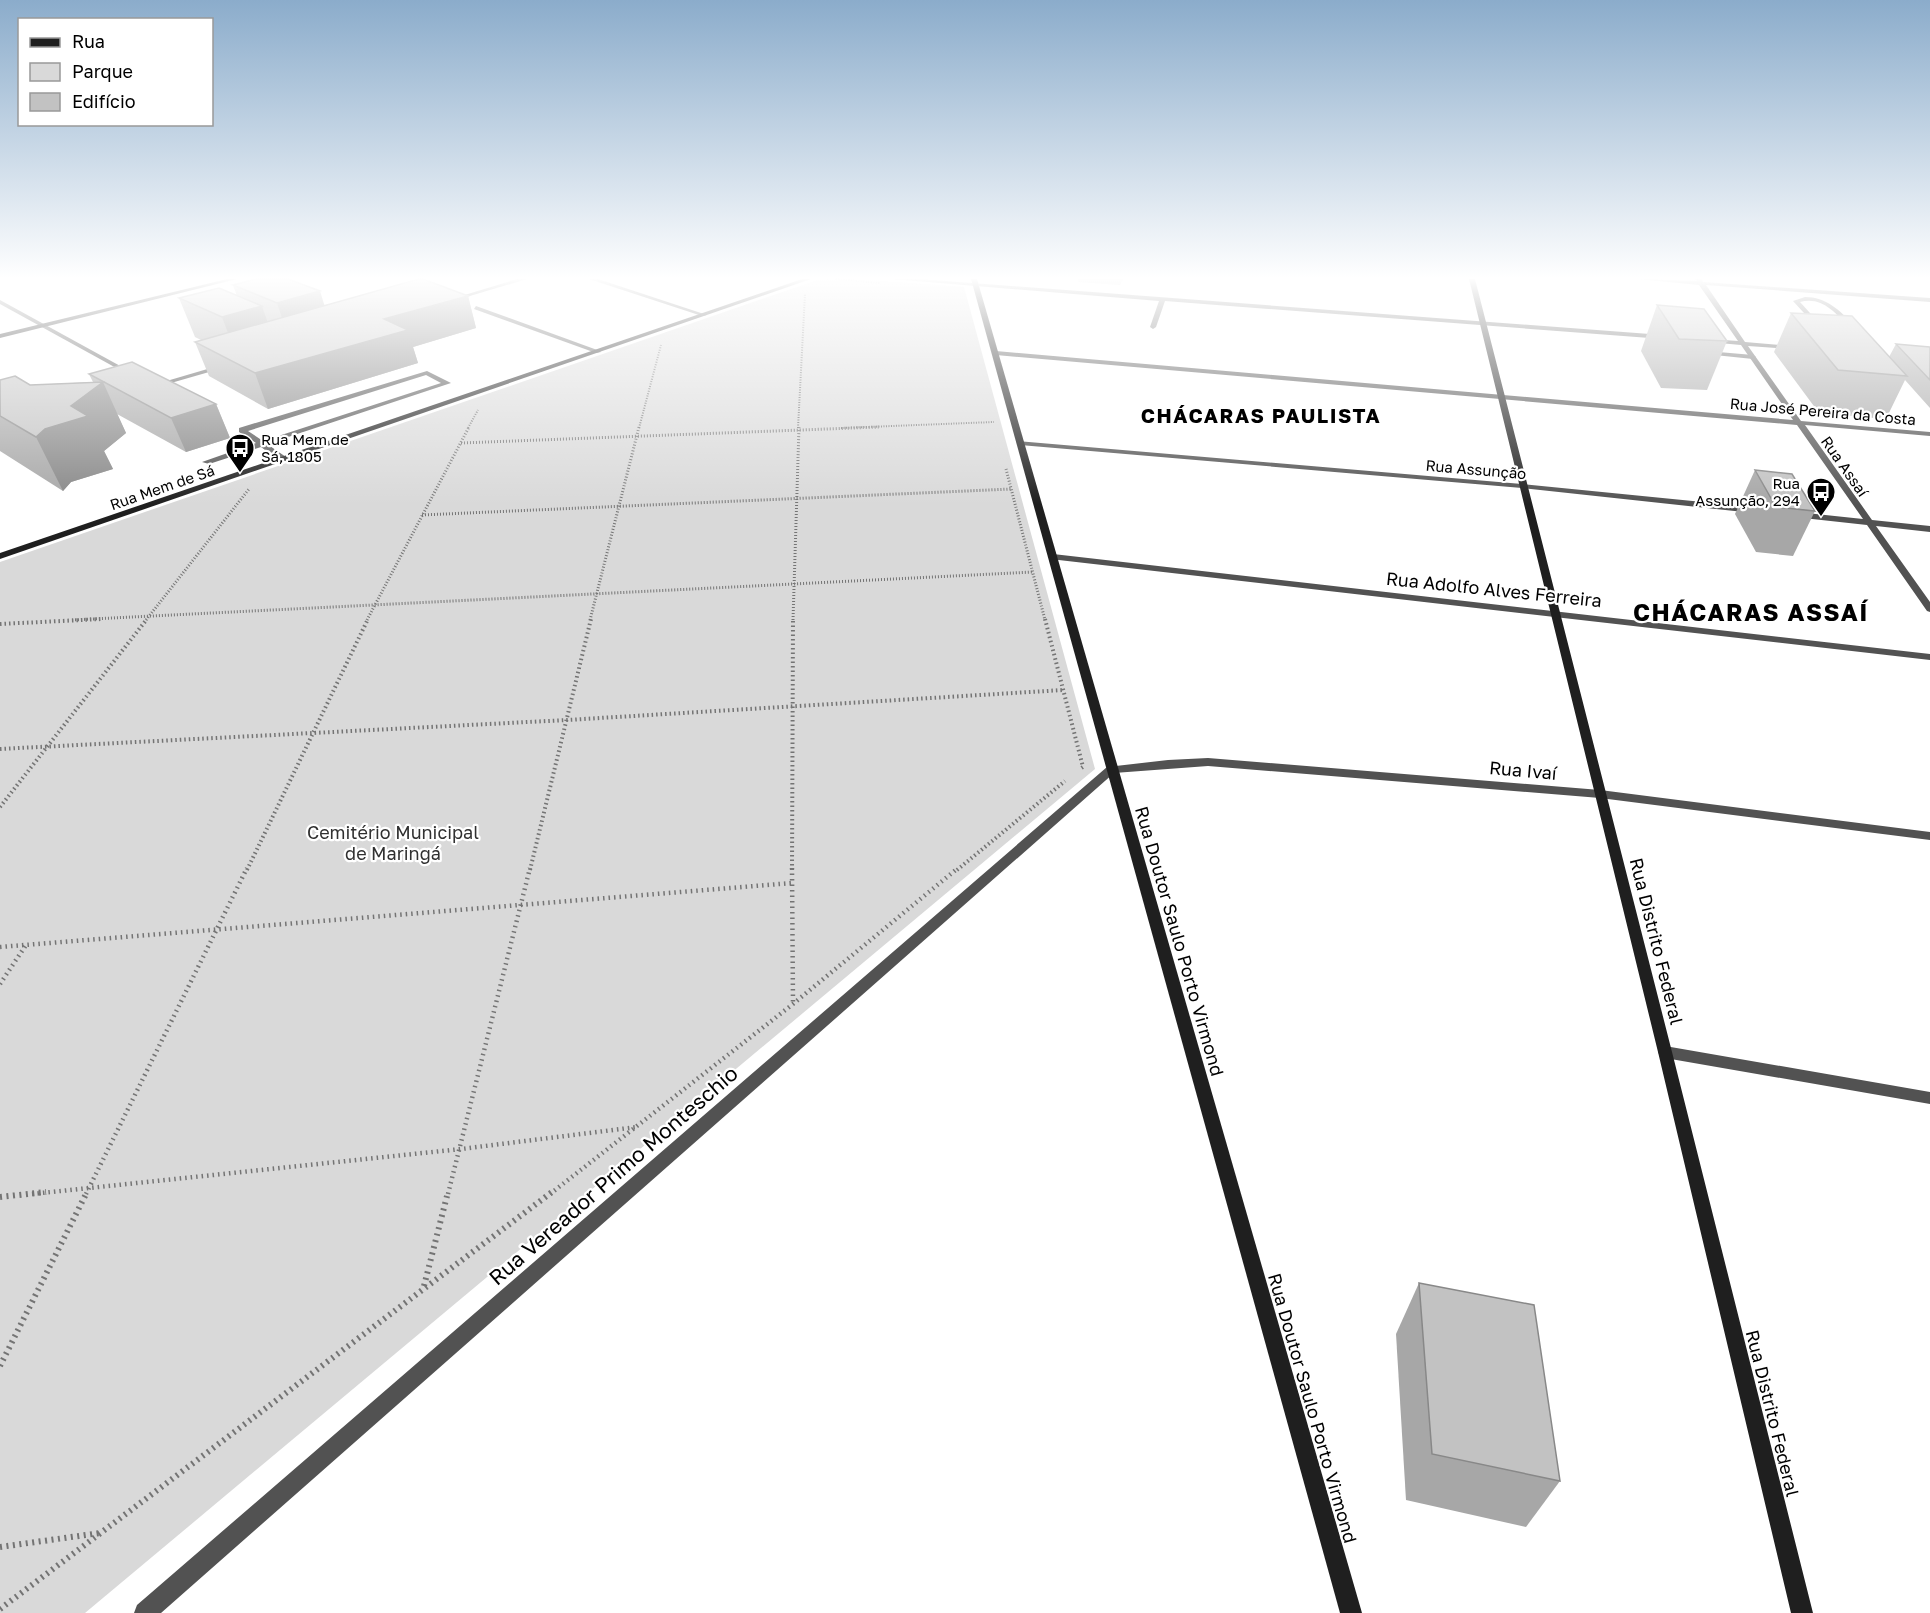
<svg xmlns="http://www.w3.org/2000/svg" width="1930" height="1613" font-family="'Golos Text',sans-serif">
<rect width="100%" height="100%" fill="#fff"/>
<polygon fill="#d9d9d9" points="820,279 857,279 964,287 1095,769 85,1613 0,1613 0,562"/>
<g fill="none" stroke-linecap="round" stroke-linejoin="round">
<g stroke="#747474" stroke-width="2" stroke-dasharray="1 1.5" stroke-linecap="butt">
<polyline points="836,279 880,283"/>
<polyline points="468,428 478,410"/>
<polyline points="639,428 661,345"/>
<polyline points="798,428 805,294"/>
<polyline points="841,428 994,422"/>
</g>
<g stroke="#747474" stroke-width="3" stroke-dasharray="1 2" stroke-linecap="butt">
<polyline points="461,443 879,427"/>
<polyline points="1006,469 1045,620"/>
<polyline points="422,515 1011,489"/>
<polyline points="72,620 1033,572"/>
<polyline points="146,620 249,489"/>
<polyline points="367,620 469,427"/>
<polyline points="590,620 639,427"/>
<polyline points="793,620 799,427"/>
</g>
<g stroke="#747474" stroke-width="4" stroke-dasharray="1.5 3" stroke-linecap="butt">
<polyline points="1045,619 1083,767 1080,769"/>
<polyline points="0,624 102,619"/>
<polyline points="0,749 567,720 1063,690"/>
<polyline points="0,807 147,619"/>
<polyline points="247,870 368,619"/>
<polyline points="530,870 591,619"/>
<polyline points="792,870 793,619"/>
<polyline points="957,870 1065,781"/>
</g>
<g stroke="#747474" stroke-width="4.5" stroke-dasharray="1.5 4" stroke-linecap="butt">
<polyline points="792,868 793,1004"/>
<polyline points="0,947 792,883"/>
<polyline points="0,984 26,945"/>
<polyline points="32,1194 461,1149 637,1127"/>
<polyline points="86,1194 247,868"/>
<polyline points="448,1194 530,868"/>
<polyline points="550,1194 793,1004 958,868"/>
</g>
<g stroke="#747474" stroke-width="6" stroke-dasharray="2 4.5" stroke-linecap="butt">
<polyline points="0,1197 46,1192"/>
<polyline points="424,1286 448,1192"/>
<polyline points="0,1366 87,1192"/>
<polyline points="0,1547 100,1533"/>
<polyline points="0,1609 552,1192"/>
</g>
<g fill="#525252" fill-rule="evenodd">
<path d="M1805 297C1826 297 1840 310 1853 325L1848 326C1835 312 1821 296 1800 302L1820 324 1815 325 1793 301Z"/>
<polygon points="1707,351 1753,355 1756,357 1753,359 1705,354 1704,353"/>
</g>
<g fill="#525252" fill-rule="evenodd">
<polygon points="517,279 527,279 453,301 448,300"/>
<polygon points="589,279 598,279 707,315 702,316"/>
<polygon points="892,279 919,279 1663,335 1666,337 1663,339 1165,301 1156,327 1153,329 1150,327 1159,301"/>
<polygon points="1638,279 1697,281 1695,279 1701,279 1703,282 1930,298 1930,302 1706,285 1745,342 1793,346 1793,348 1791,349 1748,346 1801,421 1930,432 1930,436 1805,425 1872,520 1930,526 1930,532 1876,526 1930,602 1930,612 1927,611 1867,525 1794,517 1793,515 1797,512 1863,519 1797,425 996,355 993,353 996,351 1793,420 1741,345 1708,342 1707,341 1710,339 1738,341 1699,285"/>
<polygon points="0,300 133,373 134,374 129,375 0,304"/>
<polygon points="476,306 600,351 601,352 596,353 474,309"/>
<polygon points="221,365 223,366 223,368 157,387 153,385"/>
<path d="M427 371 451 383 267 444 286 457V461H280L261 447 209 464 202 462 256 443 239 432V428ZM426 375 441 383 263 441 248 431Z"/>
<polygon points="1017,441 1522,484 1753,507 1757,510 1753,513 1522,488 1020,445 1017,445"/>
<polygon points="1053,554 1930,654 1930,660 1050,559 1048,557"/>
<polygon points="1208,758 1600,790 1930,832 1930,840 1600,798 1208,766 1114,773 161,1613 134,1613 137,1605 1107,767 1168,760"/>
<polygon points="1665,1046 1930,1092 1930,1104 1665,1058 1660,1056 1658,1052 1660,1048"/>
</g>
<g fill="#1f1f1f" fill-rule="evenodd">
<polygon points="227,279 237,279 0,338 0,334"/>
<polygon points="802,279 811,279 0,559 0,553"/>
<polygon points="971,279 977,279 1362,1613 1340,1613"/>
<polygon points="1469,279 1475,279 1672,1052 1813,1613 1791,1613 1658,1052"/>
</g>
</g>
<g fill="#a7a7a7">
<polygon points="1078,279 1123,279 1120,285 1078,282"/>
<polygon points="233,285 324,305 468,296 476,328 413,347 418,363 268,409 209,376 195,342 201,340 195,337 179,298 237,296"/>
<polygon points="1657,305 1727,341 1707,390 1661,388 1641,351"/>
<polygon points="1791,313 1889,357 1896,344 1930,347 1930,408 1905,380 1886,419 1819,413 1774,352"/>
<polygon points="89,374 216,404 230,438 186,452 117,414 126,433 104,451 113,469 71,482 63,491 0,451 0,380 30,385 93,382"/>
<polygon points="1755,470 1815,511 1793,556 1756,552 1735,514"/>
<polygon points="1419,1283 1560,1481 1526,1527 1406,1500 1396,1334"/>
</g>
<g fill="#888">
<polygon points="320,291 332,330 290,342 277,303"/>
<polygon points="468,296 476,328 413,347 418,363 268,409 255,373 384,319"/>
<polygon points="262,306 276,346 237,357 222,317"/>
<polygon points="103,382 126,433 104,451 113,469 71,482 63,491 36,437 71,406"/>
<polygon points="216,404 230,438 186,452 171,418"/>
</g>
<g fill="#c2c2c2" stroke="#888" stroke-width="1.5">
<polygon points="256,279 288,279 320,291 277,303 233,285"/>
<polygon points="419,279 423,279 468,296 384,319 408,330 255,373 195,342"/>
<polygon points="219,288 262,306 222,317 179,298"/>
<polygon points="1657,305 1704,309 1727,341 1679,339"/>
<polygon points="1791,313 1852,316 1907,376 1838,370"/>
<polygon points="1896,344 1930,347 1930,380"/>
<polygon points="132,362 216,404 171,418 89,374"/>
<polygon points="15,376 30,385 103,382 71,406 88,416 45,429 36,437 0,416 0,380"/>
<polygon points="1755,470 1792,474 1815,511 1776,507"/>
<polygon points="1419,1283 1534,1305 1560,1481 1432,1454"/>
</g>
<linearGradient id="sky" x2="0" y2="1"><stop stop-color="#8baccb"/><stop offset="0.55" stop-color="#fff"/><stop offset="1" stop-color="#fff" stop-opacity="0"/></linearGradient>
<rect width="1930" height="505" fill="url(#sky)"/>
<defs>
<g id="bus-pin" transform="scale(1.5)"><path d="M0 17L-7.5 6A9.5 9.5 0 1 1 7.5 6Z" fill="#000" stroke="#fff"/><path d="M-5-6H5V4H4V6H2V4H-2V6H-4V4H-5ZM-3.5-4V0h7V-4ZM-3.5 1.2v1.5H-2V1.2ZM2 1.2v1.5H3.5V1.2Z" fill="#fff"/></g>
</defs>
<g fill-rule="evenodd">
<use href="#bus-pin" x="240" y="448"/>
<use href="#bus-pin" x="1821" y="492"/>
</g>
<g text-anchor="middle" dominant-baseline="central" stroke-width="4.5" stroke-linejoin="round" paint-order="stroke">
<g font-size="15" fill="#000" stroke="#fff">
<text transform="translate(1823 411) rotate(5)">Rua José Pereira da Costa</text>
<text transform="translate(1845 466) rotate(55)">Rua Assaí</text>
<text transform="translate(1476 469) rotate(5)">Rua Assunção</text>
<text transform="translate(162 487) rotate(-19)">Rua Mem de Sá</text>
</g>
<g font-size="15" fill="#000" stroke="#fff" text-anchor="start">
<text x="261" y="439">Rua Mem de<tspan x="261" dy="17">Sá, 1805</tspan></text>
<text x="1800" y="483" text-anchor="end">Rua<tspan x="1800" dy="17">Assunção, 294</tspan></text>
</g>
<g font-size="18" fill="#000" stroke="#fff">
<text transform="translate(1494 589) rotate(6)">Rua Adolfo Alves Ferreira</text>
<text transform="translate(1523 770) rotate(5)">Rua Ivaí</text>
<text transform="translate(1180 941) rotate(74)">Rua Doutor Saulo Porto Virmond</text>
<text transform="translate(1657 941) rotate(76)">Rua Distrito Federal</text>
<text transform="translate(1313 1408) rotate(74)">Rua Doutor Saulo Porto Virmond</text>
<text transform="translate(1773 1413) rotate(76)">Rua Distrito Federal</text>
</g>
<g font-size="18" fill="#303030" stroke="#fff">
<text x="393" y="832">Cemitério Municipal<tspan x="393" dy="21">de Maringá</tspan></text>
</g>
<g font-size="20" font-weight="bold" letter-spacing="1.5" fill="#000" stroke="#fff">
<text x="1261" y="415">CHÁCARAS PAULISTA</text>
</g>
<g font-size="21" fill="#000" stroke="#fff">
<text transform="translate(613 1175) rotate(-41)">Rua Vereador Primo Monteschio</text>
</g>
<g font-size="24" font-weight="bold" letter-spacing="1.5" fill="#000" stroke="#fff">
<text x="1751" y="611">CHÁCARAS ASSAÍ</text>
</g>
</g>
<rect x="18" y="18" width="195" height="108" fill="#ffffff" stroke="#999999" stroke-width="1.5"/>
<rect x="30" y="38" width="30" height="9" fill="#1f1f1f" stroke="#999999" stroke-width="1.5"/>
<text x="72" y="48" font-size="18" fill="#000000">Rua</text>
<rect x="30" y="63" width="30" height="18" fill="#d9d9d9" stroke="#999999" stroke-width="1.5"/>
<text x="72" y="78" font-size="18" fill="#000000">Parque</text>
<rect x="30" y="93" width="30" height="18" fill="#c2c2c2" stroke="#999999" stroke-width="1.5"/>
<text x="72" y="108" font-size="18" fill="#000000">Edifício</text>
</svg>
